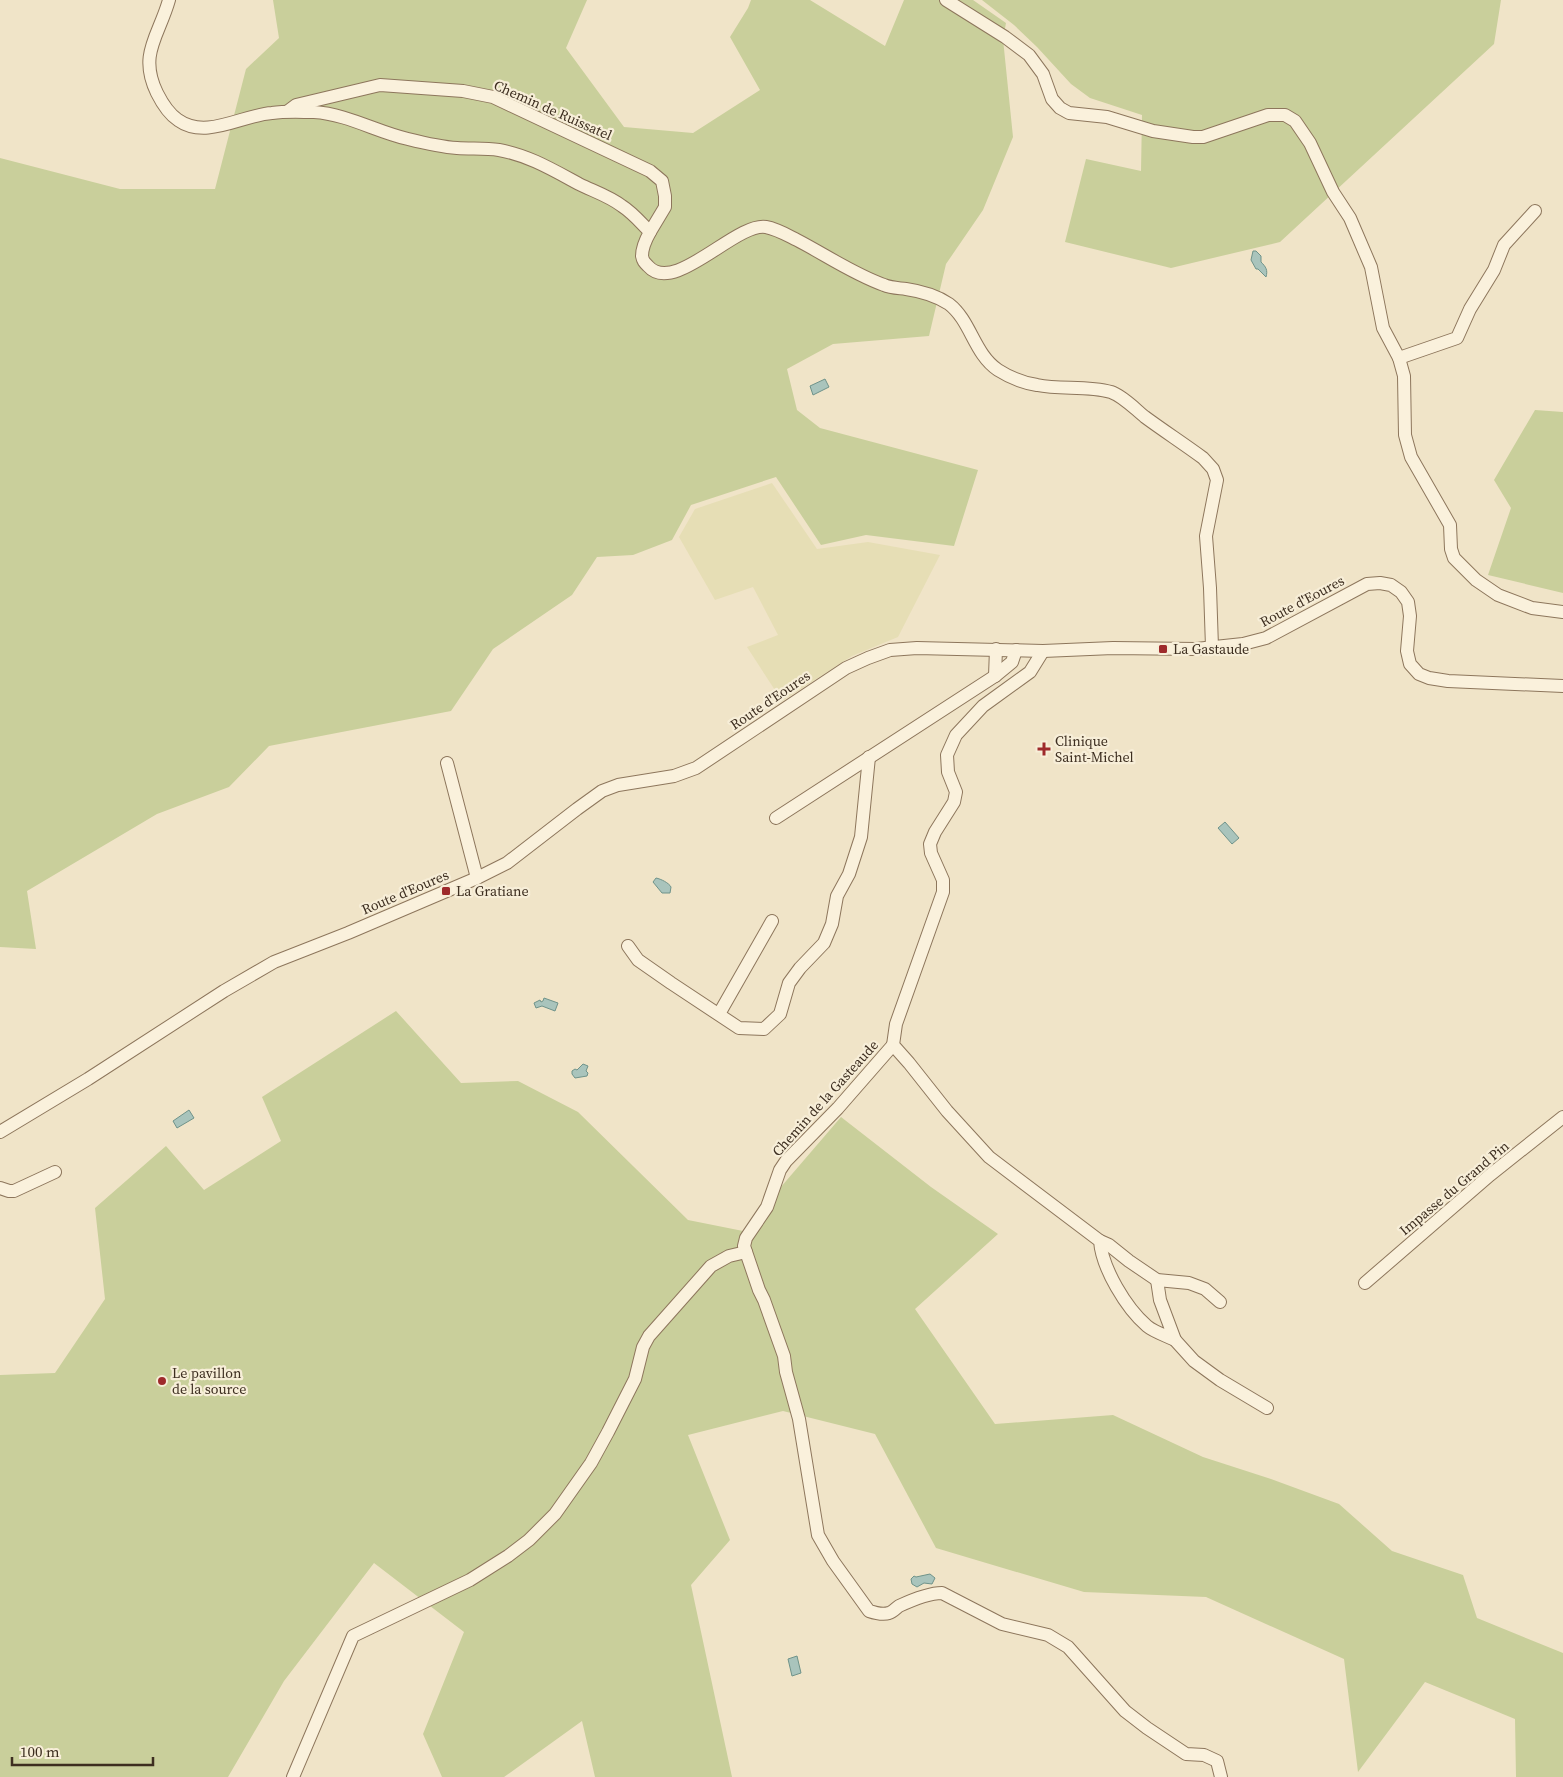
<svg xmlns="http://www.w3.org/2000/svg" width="1563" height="1777" font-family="'Source Serif 4',serif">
<rect width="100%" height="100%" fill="#f0e4c8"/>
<polygon fill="#e6deb5" points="772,483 817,549 868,542 940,555 898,637 852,656 782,701 747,647 778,635 753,587 715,600 679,537 695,509"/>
<g fill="#c9cf9b">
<polygon points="273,0 587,0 566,48 624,127 693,133 760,90 730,37 748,8 751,0 810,0 885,46 904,0 973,0 1006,23 1003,39 1013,137 983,210 946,264 929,336 833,344 787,369 797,410 820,428 978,470 954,546 866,535 821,545 776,477 691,505 672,540 633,555 597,557 572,595 493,649 451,711 269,746 229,787 157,814 27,891 36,949 0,947 0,158 120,189 215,189 246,69 279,38"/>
<polygon points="982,0 1501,0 1494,44 1280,242 1171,268 1065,242 1086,159 1141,171 1142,115 1090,98 1071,84 1037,47 1014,25"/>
<polygon points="1535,410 1563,412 1563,593 1488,575 1511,508 1494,480"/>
<polygon points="396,1011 461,1083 518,1081 578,1112 688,1220 743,1231 841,1117 931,1187 998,1234 915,1309 995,1424 1113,1415 1203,1457 1271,1479 1339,1504 1392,1551 1463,1575 1477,1618 1563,1653 1563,1777 1516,1777 1515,1719 1425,1682 1358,1772 1344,1659 1206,1597 1084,1592 936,1548 875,1434 783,1411 688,1435 730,1540 691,1585 732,1777 595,1777 582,1721 504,1777 442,1777 423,1734 464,1632 374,1563 284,1681 228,1777 0,1777 0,1375 55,1373 105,1299 95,1208 166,1146 204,1190 281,1141 262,1097"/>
</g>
<g fill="#a9c4bc" stroke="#6f938a">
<path d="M1253 251H1256L1261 256V262C1266 267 1268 270 1266 277L1258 269H1256L1251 260Z"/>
<polygon points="825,379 829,387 813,395 810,386"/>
<polygon points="1225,822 1239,838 1232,844 1218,828"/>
<path d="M656 878C661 879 669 883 671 887L670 893H662L653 882Z"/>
<polygon points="544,998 558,1003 555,1011 542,1006 536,1008 534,1003 540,1000 541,1002 543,1001"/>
<polygon points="583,1064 588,1066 586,1071 588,1073 587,1076 575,1078 572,1074 572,1071 575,1069 577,1070"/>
<polygon points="189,1110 194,1118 177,1128 173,1121"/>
<polygon points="930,1574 935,1578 932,1584 924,1583 917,1587 912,1584 911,1579 914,1576 916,1577"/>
<polygon points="797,1656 801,1673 792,1676 788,1659"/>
</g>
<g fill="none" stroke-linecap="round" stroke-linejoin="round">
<g stroke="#8d765c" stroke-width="14">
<g id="minor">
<path d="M169 0C159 36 138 54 157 93 162 103 169 114 178 120 206 140 242 115 272 113 286 111 301 112 314 112 347 114 377 132 408 139 424 143 441 147 457 148 471 149 485 148 499 150 528 155 553 170 579 184 593 191 609 196 622 206 633 213 641 223 650 232 646 239 642 248 642 256 643 261 644 262 648 266 674 296 736 222 766 227 777 229 787 235 797 240 826 255 853 274 884 285 891 288 899 288 906 289 920 291 937 296 949 304 971 321 974 354 998 370 1009 377 1024 383 1037 385 1061 390 1087 385 1111 392 1123 396 1135 409 1145 417 1164 431 1184 444 1203 458L1213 469 1217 480 1206 536 1210 588 1212 647"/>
<polyline points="946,0 1005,37 1029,55 1043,74 1052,99 1060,108 1069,113 1107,117 1153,131 1193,137 1203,137 1268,115 1285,115 1295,121 1310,143 1333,192 1350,218 1371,267 1383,328 1399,358 1404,376 1405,435 1411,457 1450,525 1451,549 1454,558 1476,580 1498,595 1532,608 1563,612"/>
<polyline points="288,111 296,105 380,85 463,91 493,97 650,171 662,181 665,196 665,207 650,232"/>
<polyline points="1399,358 1457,338 1470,309 1494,270 1504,245 1535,211"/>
<path d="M1043 651 1030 672 983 706 956 735 947 755 948 772 956 792 954 802 935 832 930 844 931 853 943 880V892L896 1024 893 1045 909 1063 947 1111 989 1157 1100 1241C1102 1268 1126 1308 1147 1326 1154 1332 1167 1336 1175 1340L1160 1300 1157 1280"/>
<polyline points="995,676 996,649"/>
<polyline points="447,763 477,878"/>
<polyline points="776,818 995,676 1012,662 1016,650"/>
<polyline points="628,946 638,960 671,983 739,1028 764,1029 780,1014 789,983 800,968 824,943 832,924 837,896 849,874 861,837 869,757"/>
<polyline points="719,1014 772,921"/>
<path d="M893 1045 838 1108 786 1161 780 1170 767 1207 746 1238 744 1246 759 1290 764 1300 784 1356 786 1372 799 1419 818 1535 833 1561 869 1611C875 1613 883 1615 889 1613 893 1612 896 1608 899 1606 912 1600 928 1593 942 1593L1002 1624 1048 1635 1068 1647 1125 1711 1147 1728 1186 1754 1204 1755 1217 1761 1221 1777"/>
<polyline points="0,1132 88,1079 224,991 274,962 348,933 477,878 507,863 577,809 602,791 618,785 674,776 696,768 846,668 868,658 890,650 917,648 1043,651 1113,648 1196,649 1243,644 1266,638 1367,584 1380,583 1391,585 1401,592 1408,602 1410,616 1407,651 1410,664 1419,674 1429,678 1448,681 1563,686"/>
<polyline points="0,1188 9,1191 14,1191 55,1172"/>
<polyline points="1100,1241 1109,1245 1129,1261 1157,1280 1189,1283 1205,1289 1220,1302"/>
<polyline points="1365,1283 1490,1175 1563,1117"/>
<polyline points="1175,1340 1194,1361 1220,1380 1267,1408"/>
<polyline points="293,1777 353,1636 470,1580 508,1556 529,1540 555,1514 591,1463 608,1432 635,1379 643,1347 649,1336 711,1266 729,1256 746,1252"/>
</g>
</g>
<use href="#minor" stroke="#faf1dc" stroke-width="12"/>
</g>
<g fill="#9e2a2b" stroke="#f7eed8" stroke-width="2">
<rect x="1158" y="644" width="10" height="10" rx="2.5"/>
<path d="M1041.5 741.5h5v5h5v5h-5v5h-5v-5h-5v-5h5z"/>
<rect x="441" y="886" width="10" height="10" rx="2.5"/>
<circle cx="162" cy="1381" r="5"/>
</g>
<g text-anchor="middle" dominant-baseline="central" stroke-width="4.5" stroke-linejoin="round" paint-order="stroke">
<g font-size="14" fill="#3d2e20" stroke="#f7eed8">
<text transform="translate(553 110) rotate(24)">Chemin de Ruissatel</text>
<text transform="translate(1302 601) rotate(-28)">Route d'Eoures</text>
<text transform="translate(770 700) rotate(-34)">Route d'Eoures</text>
<text transform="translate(405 892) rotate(-23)">Route d'Eoures</text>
<text transform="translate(825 1098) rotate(-48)">Chemin de la Gasteaude</text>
<text transform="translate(1454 1188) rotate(-40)">Impasse du Grand Pin</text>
</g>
<g font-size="14" fill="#3d2e20" stroke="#f7eed8" text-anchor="start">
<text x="1173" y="649">La Gastaude</text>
<text x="1055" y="741">Clinique<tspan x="1055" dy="16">Saint-Michel</tspan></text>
<text x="456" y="891">La Gratiane</text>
<text x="172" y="1373">Le pavillon<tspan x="172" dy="16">de la source</tspan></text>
</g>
</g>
<path d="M12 1757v8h141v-8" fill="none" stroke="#3d2e20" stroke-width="2.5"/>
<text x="20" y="1757" font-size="15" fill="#3d2e20" stroke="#f7eed8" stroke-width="4" paint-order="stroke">100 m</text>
</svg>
